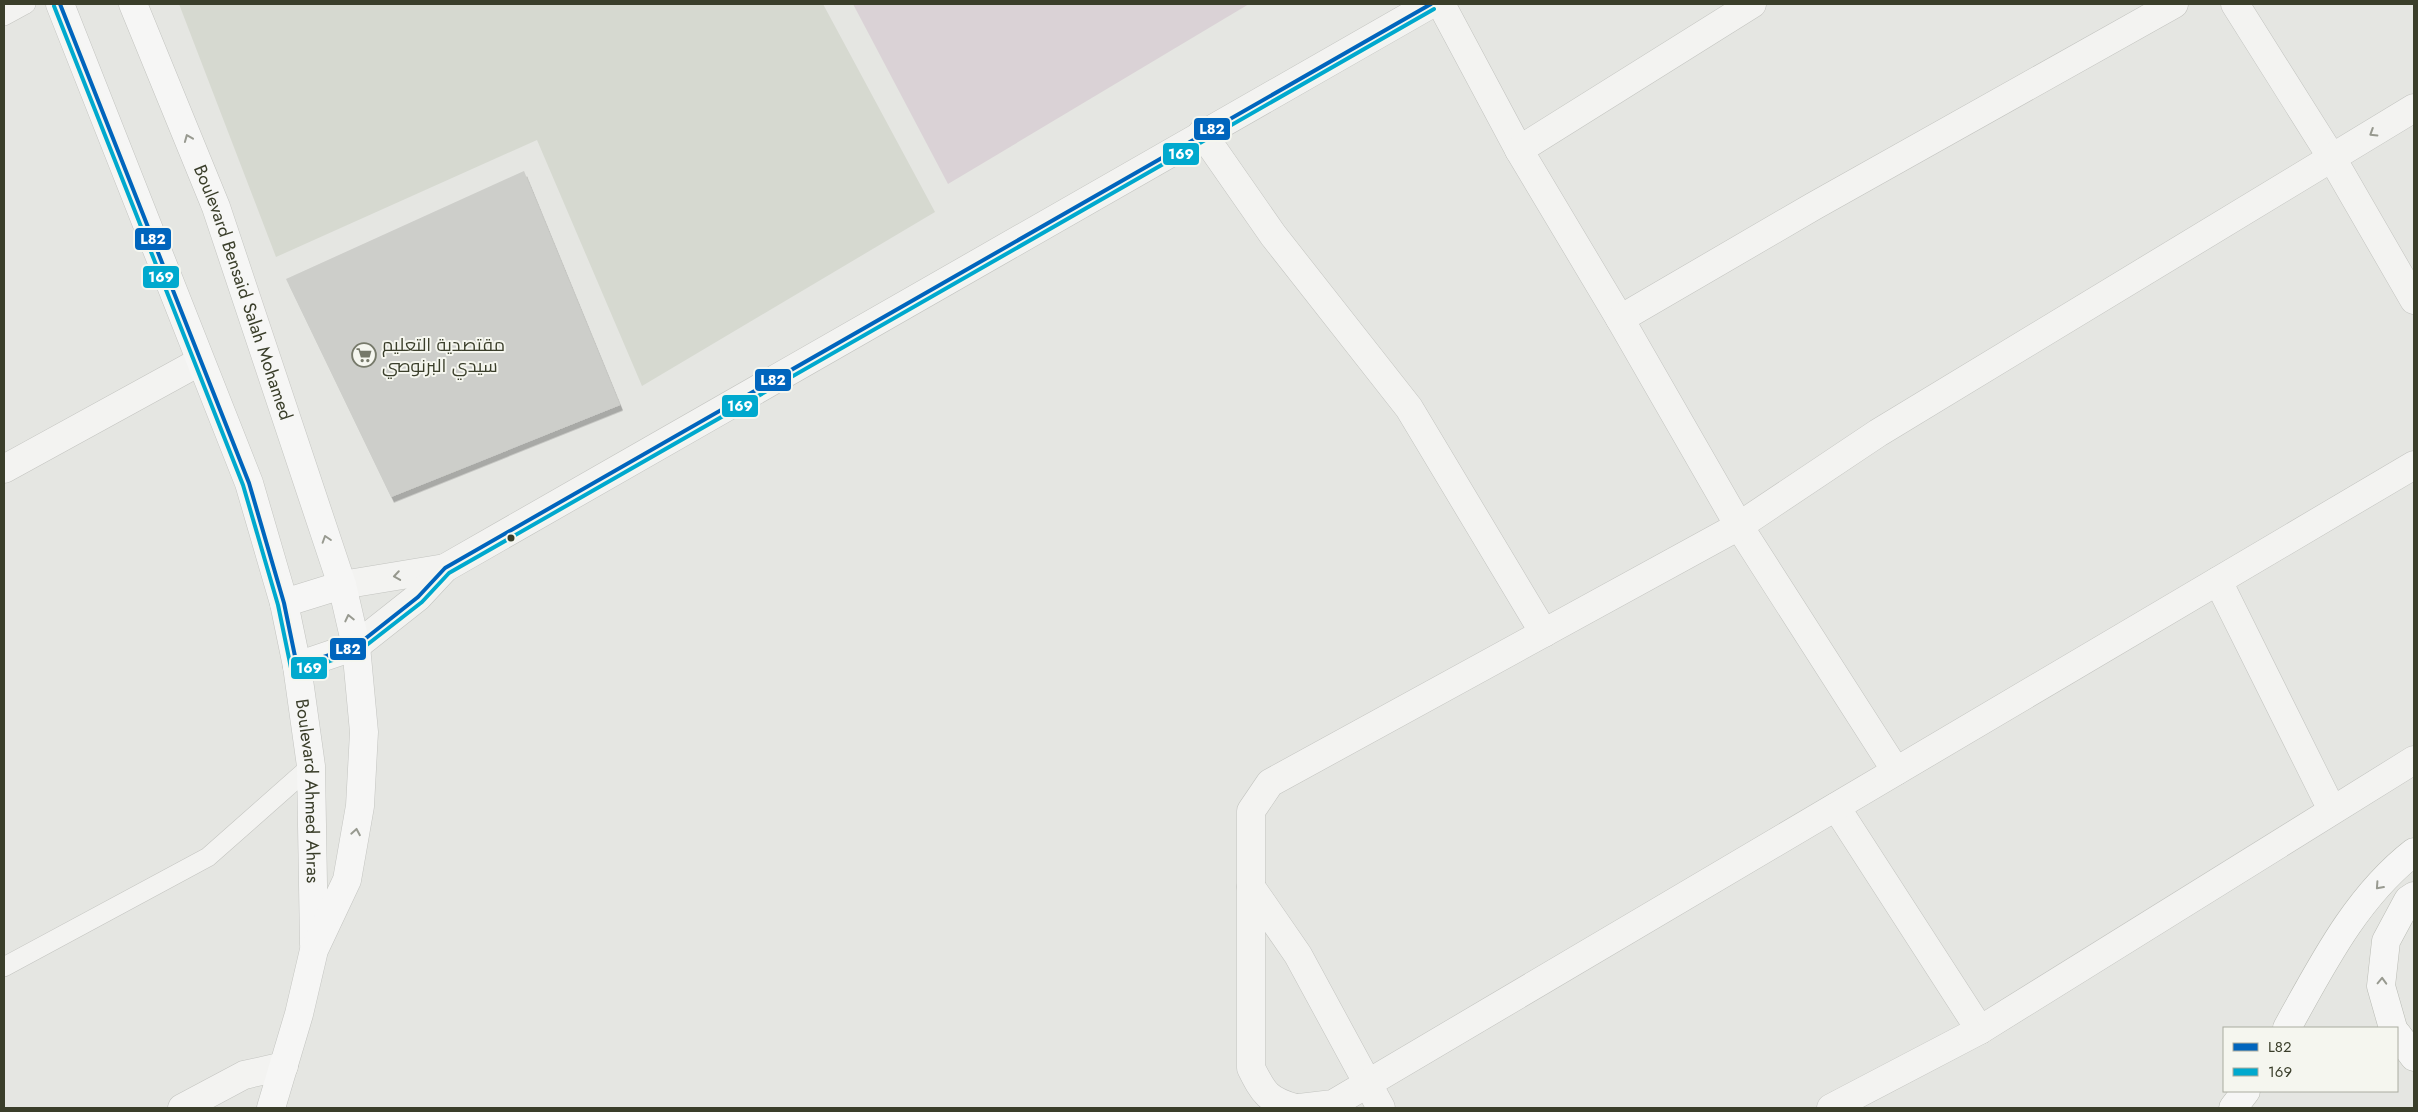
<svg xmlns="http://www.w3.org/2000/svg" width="2418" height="1112" font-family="Jost,Cairo,sans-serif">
<defs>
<filter id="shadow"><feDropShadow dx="3" dy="5.5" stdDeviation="0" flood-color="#0004"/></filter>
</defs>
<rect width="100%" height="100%" fill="#e5e6e2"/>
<polygon fill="#d6d9d0" points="179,4 823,4 935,212 642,386 537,140 276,257"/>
<polygon fill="#dad2d6" points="853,4 1249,4 948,184"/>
<polygon fill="#cdceca" filter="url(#shadow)" points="524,171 620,405 391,497 286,279"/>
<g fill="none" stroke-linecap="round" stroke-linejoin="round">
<g stroke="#c3c4c0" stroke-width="20">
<g id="lane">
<polyline points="4,16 26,4"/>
<polyline points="4,967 208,857 311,766"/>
</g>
</g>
<g stroke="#c3c4c0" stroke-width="29">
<g id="street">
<polyline points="1441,4 1519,150 1620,319 1739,526 1896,771"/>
<polyline points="2235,4 2332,158 2414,300"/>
<polyline points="1202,133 1273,235 1409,408 1544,633"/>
<polyline points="1519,150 1752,4"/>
<polyline points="1620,319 1814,206 2174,4"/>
<polyline points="4,469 199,362"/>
<polyline points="2218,581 2332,810"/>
<polyline points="342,585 445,568"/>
<polyline points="356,646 418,597 445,568 1431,4"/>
<polyline points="1836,807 1980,1030"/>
<polyline points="1251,887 1298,955 1381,1108"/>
<polyline points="182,1108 244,1075 284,1066"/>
<path d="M1295 1108C1268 1100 1264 1094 1251 1068V811L1270 783 1739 526 1878 433 2414 108"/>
<polyline points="1299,1108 1333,1104 2414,465"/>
<polyline points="1831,1108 1980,1030 2414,760"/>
</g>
</g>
<g stroke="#c3c4c0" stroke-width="29">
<g id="secondary">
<path id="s1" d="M60 4 249 483 284 603 297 666 311 766 314 944"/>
<path id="s2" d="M133 4 216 207 342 585 356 646 364 732 360 806 347 880 314 950 299 1014 271 1108"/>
<polyline points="284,603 342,585"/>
<polyline points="297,666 356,646"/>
</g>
</g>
<g stroke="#b9bbb4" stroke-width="29">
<g id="highway">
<path d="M2287 1028C2322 965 2356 897 2414 852"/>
<polyline points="2393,1028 2381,986 2386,941 2408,900 2414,896"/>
<polyline points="2397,1034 2414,1057"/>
<polyline points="2233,1108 2246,1091"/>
</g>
</g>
<use href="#lane" stroke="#f3f3f1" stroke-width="19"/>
<use href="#street" stroke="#f3f3f1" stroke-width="28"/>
<use href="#secondary" stroke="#f6f6f5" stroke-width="28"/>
<use href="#highway" stroke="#f6f6f5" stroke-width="28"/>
<g stroke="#f5f6ef" stroke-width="8">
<polyline id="bus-1" points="60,4 249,483 284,603 297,666 356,646 418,597 445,568 1431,4"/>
</g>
<g stroke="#f5f6ef" stroke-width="8">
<polyline id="bus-2" points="54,6 243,485 278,605 291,668 297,672 359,651 422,602 449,573 1434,9"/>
</g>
<use href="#bus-1" stroke="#0065bd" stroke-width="4"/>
<use href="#bus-2" stroke="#00a9ce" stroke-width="4"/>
</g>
<defs><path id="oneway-chevron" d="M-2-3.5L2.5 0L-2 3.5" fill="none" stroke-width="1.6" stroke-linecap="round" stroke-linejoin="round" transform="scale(1.25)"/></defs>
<g stroke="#96988e">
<use href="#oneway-chevron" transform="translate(2373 133) rotate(148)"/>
<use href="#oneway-chevron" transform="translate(397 576) rotate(171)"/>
</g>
<g stroke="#989a90">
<use href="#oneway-chevron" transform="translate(188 138) rotate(-112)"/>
<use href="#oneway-chevron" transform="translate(326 539) rotate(-108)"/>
<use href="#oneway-chevron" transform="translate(349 618) rotate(-103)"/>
<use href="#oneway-chevron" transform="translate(356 832) rotate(-80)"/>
<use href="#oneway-chevron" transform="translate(2379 886) rotate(132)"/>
<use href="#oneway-chevron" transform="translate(2382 981) rotate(-88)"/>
</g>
<defs>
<g id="supermarket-ring" transform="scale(1.25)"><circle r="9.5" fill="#f5f6ef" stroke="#76796a" stroke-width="1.5"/><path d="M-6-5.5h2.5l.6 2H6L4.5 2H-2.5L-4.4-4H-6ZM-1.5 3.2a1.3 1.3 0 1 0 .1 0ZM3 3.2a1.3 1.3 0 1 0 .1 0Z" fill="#76796a"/></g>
</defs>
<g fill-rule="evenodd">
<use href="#supermarket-ring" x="364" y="355"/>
</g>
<circle fill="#3a3e2a" stroke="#f5f6ef" stroke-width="2" cx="511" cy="538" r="4.5"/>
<g text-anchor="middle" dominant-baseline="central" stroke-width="4" stroke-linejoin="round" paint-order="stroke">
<g font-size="18" fill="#3a3e2a" stroke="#f5f6ef">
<text stroke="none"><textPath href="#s2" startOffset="309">Boulevard Bensaid Salah Mohamed</textPath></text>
<text stroke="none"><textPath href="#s1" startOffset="830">Boulevard Ahmed Ahras</textPath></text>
</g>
<g font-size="18" fill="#3a3e2a" stroke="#f5f6ef" text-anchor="start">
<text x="382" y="345">مقتصدية التعليم<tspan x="382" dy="21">سيدي البرنوصي</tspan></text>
</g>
</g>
<g stroke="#f5f6ef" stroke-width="2">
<rect x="1193" y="117" width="38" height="24" rx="5" fill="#0065bd"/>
<rect x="1162" y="142" width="38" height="24" rx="5" fill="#00a9ce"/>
<rect x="134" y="227" width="38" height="24" rx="5" fill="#0065bd"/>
<rect x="142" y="265" width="38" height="24" rx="5" fill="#00a9ce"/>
<rect x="754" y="368" width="38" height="24" rx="5" fill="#0065bd"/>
<rect x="721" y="394" width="38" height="24" rx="5" fill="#00a9ce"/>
<rect x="329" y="637" width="38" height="24" rx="5" fill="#0065bd"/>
<rect x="290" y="656" width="38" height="24" rx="5" fill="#00a9ce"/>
</g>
<g font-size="14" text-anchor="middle" font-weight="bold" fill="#fff">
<text x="1212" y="134">L82</text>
<text x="1181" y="159">169</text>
<text x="153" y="244">L82</text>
<text x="161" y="282">169</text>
<text x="773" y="385">L82</text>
<text x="740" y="411">169</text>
<text x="348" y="654">L82</text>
<text x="309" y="673">169</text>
</g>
<rect width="2418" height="1112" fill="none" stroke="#3a3e2a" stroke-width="10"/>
<rect x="2223" y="1027" width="175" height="65" fill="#f5f6ef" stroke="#aaaca0"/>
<rect x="2233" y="1043" width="25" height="8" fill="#0065bd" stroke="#aaaca0"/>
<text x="2268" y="1052" font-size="15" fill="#3a3e2a">L82</text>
<rect x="2233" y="1068" width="25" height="8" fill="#00a9ce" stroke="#aaaca0"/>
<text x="2268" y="1077" font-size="15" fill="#3a3e2a">169</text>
</svg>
